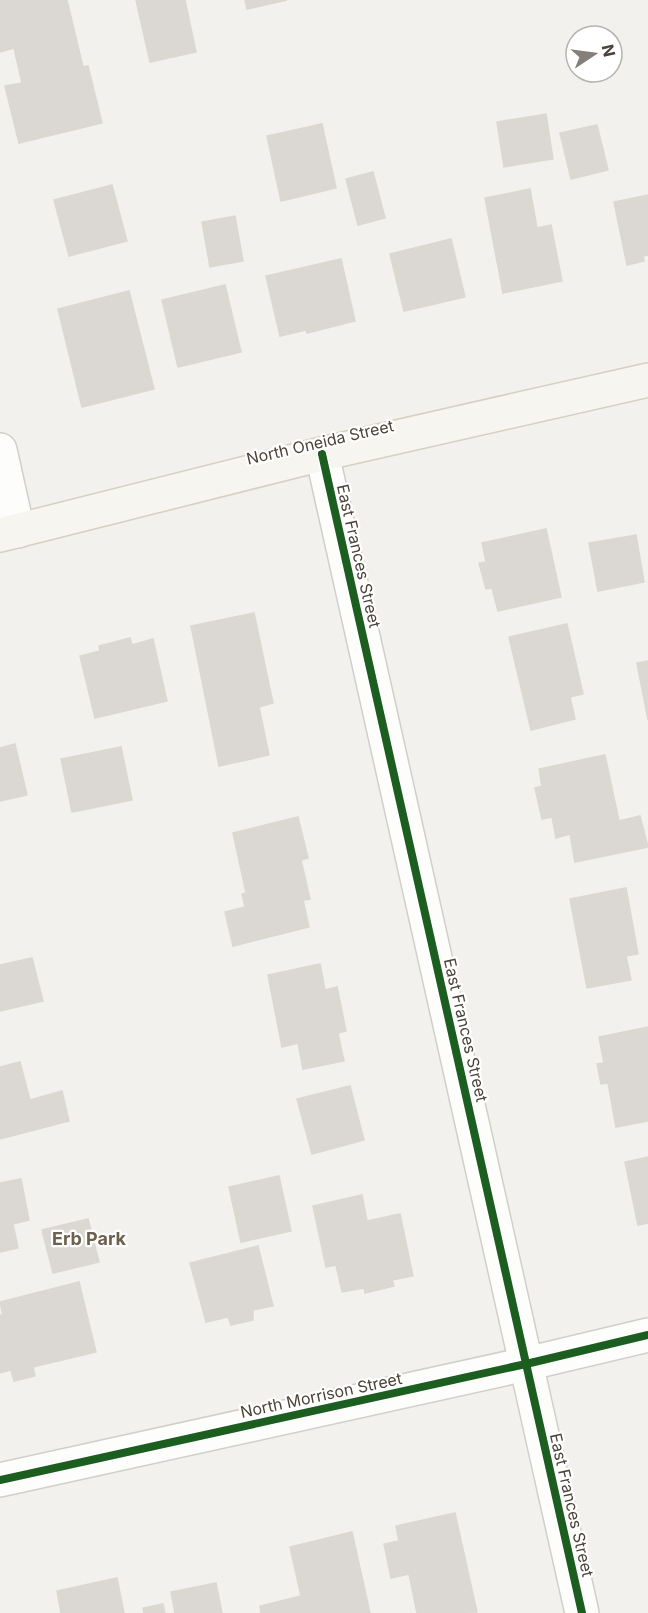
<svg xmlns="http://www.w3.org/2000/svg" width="648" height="1613" font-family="Inter,sans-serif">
<rect width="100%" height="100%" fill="#f3f1ed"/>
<g fill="#dbd8d3" stroke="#dbd8d2" stroke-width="1.5">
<polygon points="0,0 67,0 83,67 88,66 102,123 19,143 5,86 22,83 14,48 0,52"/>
<polygon points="136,0 185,0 196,52 150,62"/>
<polygon points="245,0 287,0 247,9"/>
<polygon points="546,114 553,159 504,167 497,122"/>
<polygon points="322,124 336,188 281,201 267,136"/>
<polygon points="597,125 608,170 571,179 560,133"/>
<polygon points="373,172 385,218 358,225 346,179"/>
<polygon points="112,185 127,241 69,256 54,200"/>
<polygon points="530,189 537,228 551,225 562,281 503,293 485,198"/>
<polygon points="648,195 648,255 643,256 644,261 627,265 614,202"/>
<polygon points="235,216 243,261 210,267 202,222"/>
<polygon points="451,239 465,297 404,311 390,254"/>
<polygon points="341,259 355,321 307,333 306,330 280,336 266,276"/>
<polygon points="225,285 241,352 178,367 162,300"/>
<polygon points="129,291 154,389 82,407 58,309"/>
<polygon points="546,529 561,597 498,611 492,588 486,589 479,563 486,562 482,543"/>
<polygon points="636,535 644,582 598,591 589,543"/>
<polygon points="254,613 273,703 259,707 269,755 219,766 191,626"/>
<polygon points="567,624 583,694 570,697 575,719 531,730 509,637"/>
<polygon points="130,638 132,645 153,639 167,701 95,718 80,656 100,651 99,646"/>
<polygon points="648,661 648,720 637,663"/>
<polygon points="15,744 27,795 0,801 0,748"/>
<polygon points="121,747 132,800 72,812 61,759"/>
<polygon points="605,755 619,821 640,816 648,847 575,862 570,834 556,838 552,817 542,819 535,788 542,786 539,769"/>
<polygon points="298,817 308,858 301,860 310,899 303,900 309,927 233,946 225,912 245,907 242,894 246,893 233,833"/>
<polygon points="626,888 638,954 626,956 631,980 587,988 570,899"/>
<polygon points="32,958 43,1001 0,1011 0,965"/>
<polygon points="320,964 325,990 337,987 346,1031 338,1033 344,1061 303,1069 298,1043 282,1047 268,975"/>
<polygon points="648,1027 648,1121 616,1127 608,1083 601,1084 597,1064 604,1063 599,1037"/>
<polygon points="20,1062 30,1100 62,1091 69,1121 0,1139 0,1067"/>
<polygon points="350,1086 364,1140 312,1154 297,1099"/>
<polygon points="648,1157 648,1223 638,1225 625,1162"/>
<polygon points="279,1176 291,1231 241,1242 229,1187"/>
<polygon points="21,1179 29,1220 13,1224 18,1248 0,1252 0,1183"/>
<polygon points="362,1195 367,1221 400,1214 413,1276 392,1280 394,1286 365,1293 364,1288 342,1292 336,1265 326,1267 313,1206"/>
<polygon points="88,1219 99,1262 53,1273 42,1230"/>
<polygon points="258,1246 273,1306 253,1310 253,1320 231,1325 228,1317 206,1322 190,1263"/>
<polygon points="79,1282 96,1352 33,1367 35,1376 14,1381 11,1370 0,1373 0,1315 3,1315 0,1302"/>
<polygon points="455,1513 477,1612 417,1613 409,1574 391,1578 384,1544 399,1541 396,1526"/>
<polygon points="352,1532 370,1613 261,1613 260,1606 301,1596 290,1547"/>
<polygon points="117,1578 124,1613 61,1613 57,1591"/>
<polygon points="216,1583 222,1613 175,1613 171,1592"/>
<polygon points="163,1604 165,1613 144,1613 143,1608"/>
</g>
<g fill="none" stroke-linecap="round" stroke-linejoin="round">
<g stroke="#d1cfca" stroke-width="36">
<g id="minor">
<polyline points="322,454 582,1613"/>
<polyline points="0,1480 526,1364 648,1335"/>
</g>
</g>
<g stroke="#d1cfca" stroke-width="36">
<polyline id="tertiary" points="0,450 18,531"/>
</g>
<g stroke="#d4d0c4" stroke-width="36">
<polyline id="secondary" points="0,535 322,454 648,380"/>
</g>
<use href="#minor" stroke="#fdfdfc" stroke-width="33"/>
<use href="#tertiary" stroke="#fdfdfc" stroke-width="33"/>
<use href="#secondary" stroke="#f7f5f0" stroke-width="33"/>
<g stroke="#fff" stroke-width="11">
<g id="cycleway">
<polyline points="322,454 582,1613"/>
<polyline points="0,1480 526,1364 648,1335"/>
</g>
</g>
<use href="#cycleway" stroke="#1b5e20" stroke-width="8"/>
</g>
<g text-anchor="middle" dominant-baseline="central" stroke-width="4.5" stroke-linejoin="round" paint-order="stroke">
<g font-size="16" fill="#4a4237" stroke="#fff">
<text transform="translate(320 442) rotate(-13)">North Oneida Street</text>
<text transform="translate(359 556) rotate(77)">East Frances Street</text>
<text transform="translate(466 1030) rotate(77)">East Frances Street</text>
<text transform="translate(321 1395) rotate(-12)">North Morrison Street</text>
<text transform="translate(572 1505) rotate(77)">East Frances Street</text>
</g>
<g font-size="18" font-weight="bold" fill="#6e604e" stroke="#fff">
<text x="89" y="1238">Erb Park</text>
</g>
</g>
<g transform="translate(594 54) rotate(77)"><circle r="28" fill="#ffffff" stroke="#b7b3af" stroke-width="1.5"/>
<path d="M0-4.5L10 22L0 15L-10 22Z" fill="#857f77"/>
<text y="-9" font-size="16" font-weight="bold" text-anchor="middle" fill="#4a4237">N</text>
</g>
</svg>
